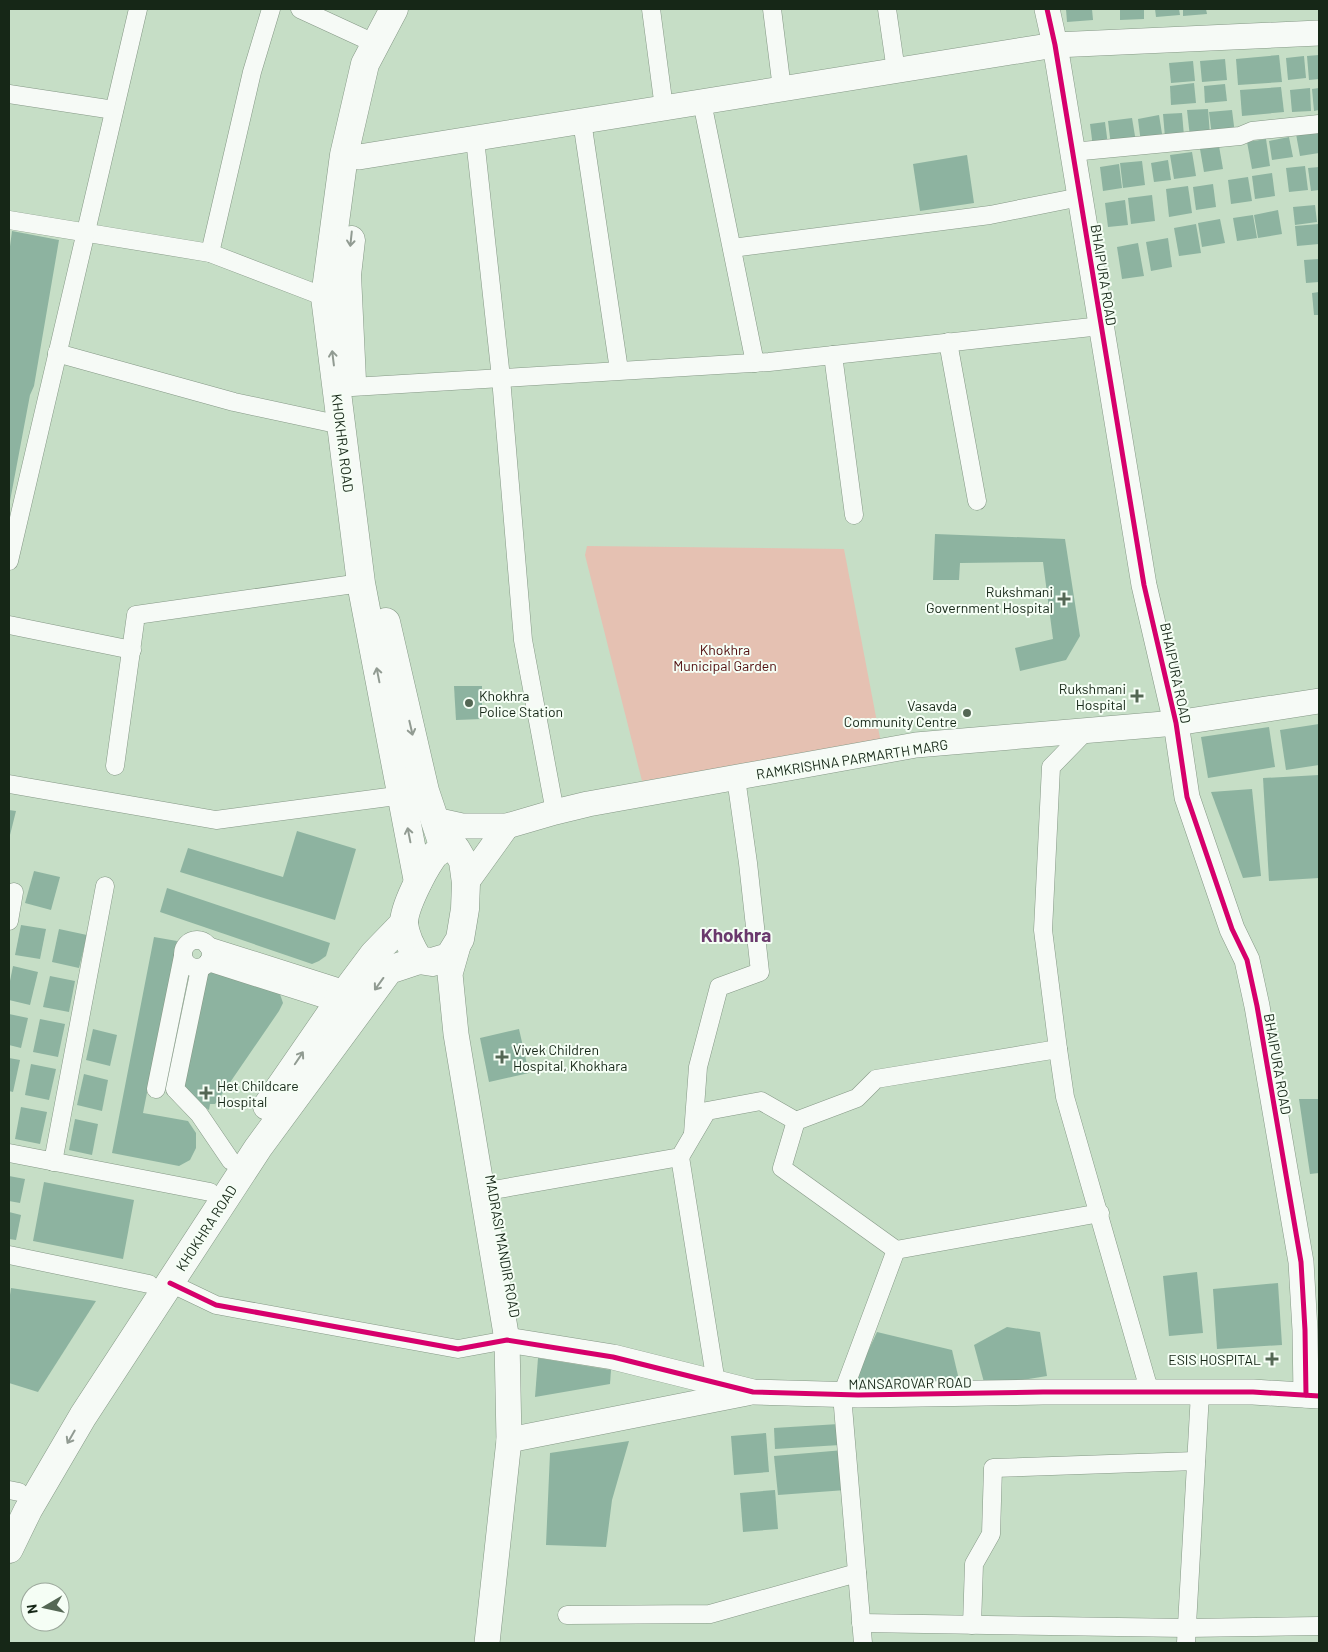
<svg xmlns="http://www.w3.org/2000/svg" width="1328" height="1652" font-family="Barlow,sans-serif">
<rect width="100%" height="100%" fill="#c6dec6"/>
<polygon fill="#e5c1b2" points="587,546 844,549 881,743 642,781 585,555"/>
<g fill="#8db3a0">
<polygon points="1066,9 1092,9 1093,20 1067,22"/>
<polygon points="1120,9 1144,9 1144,19 1120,20"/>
<polygon points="1155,9 1179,9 1180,15 1156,17"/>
<polygon points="1183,9 1206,9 1207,14 1183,16"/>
<polygon points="1279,55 1282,82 1238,85 1236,59"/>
<polygon points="1319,55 1319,79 1309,80 1307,56"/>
<polygon points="1304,56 1306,78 1288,80 1286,58"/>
<polygon points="1225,59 1227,80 1202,82 1200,61"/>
<polygon points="1193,61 1195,81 1171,83 1169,63"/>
<polygon points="1194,83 1196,103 1171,105 1170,86"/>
<polygon points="1225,84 1227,101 1205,103 1204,86"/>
<polygon points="1281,87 1284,112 1242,116 1240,90"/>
<polygon points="1310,88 1311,111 1292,112 1290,90"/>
<polygon points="1319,88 1319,110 1314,111 1312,89"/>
<polygon points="1208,109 1210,135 1190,137 1187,110"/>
<polygon points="1232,110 1235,134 1212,136 1209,112"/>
<polygon points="1182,113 1184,136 1165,137 1163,114"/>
<polygon points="1159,115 1163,140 1141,143 1138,119"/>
<polygon points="1132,118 1136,142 1111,146 1108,121"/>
<polygon points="1105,122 1108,145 1093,147 1090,124"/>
<polygon points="1319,130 1319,153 1300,156 1296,134"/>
<polygon points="1289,137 1293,157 1272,160 1269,141"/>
<polygon points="1266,139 1270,166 1252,169 1247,142"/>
<polygon points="1219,146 1223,169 1204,172 1200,149"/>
<polygon points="1192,152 1196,176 1174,179 1170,155"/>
<polygon points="967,155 974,203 920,211 913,164"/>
<polygon points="1168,160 1171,180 1154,182 1151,163"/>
<polygon points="1142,161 1145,185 1123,188 1120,163"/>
<polygon points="1119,164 1122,188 1103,191 1100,167"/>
<polygon points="1305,166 1308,190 1289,192 1286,168"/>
<polygon points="1319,167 1319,190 1311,191 1308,168"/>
<polygon points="1272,173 1275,196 1255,199 1252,176"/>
<polygon points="1248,177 1252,201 1231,204 1228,180"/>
<polygon points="1213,184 1216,207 1196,210 1193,187"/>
<polygon points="1188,186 1192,213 1169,217 1166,189"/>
<polygon points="1152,195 1155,221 1131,224 1128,198"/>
<polygon points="1125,200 1128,225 1108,227 1105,203"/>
<polygon points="1315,205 1317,222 1295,225 1293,207"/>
<polygon points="1278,210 1282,234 1258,238 1254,215"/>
<polygon points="1253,215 1257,238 1237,241 1233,218"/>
<polygon points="1220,219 1225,243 1202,247 1198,223"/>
<polygon points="1196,224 1201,253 1179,256 1174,228"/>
<polygon points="1319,224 1319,244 1297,246 1295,226"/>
<polygon points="12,231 59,240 34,386 30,395 10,501 9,254"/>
<polygon points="1168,238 1172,267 1151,271 1146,242"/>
<polygon points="1138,243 1144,276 1122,279 1117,247"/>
<polygon points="1319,259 1319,282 1306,283 1304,260"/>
<polygon points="1319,292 1319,315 1314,315 1312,293"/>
<polygon points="935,534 1065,539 1080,636 1066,660 1020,671 1015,648 1053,639 1043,562 960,563 959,580 933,580"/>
<polygon points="454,686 482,686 482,719 456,720"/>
<polygon points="1319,724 1319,765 1286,770 1280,730"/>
<polygon points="1269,727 1275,767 1208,778 1201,737"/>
<polygon points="1319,775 1319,878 1269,881 1263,778"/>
<polygon points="1252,789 1261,876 1243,878 1211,792"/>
<polygon points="9,810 16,811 9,839"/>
<polygon points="297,831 356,849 335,920 180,872 188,848 283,877"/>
<polygon points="34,871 60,877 51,910 25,903"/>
<polygon points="167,888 330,943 326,956 319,961 312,964 160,912"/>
<polygon points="21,925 46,929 40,959 15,955"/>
<polygon points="59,929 87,935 79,968 52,962"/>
<polygon points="154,937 177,941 143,1113 188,1121 196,1133 196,1148 190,1160 179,1166 112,1153"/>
<polygon points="13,966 38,972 30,1005 9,1000 9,986"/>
<polygon points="200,969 279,991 283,1003 279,1011 218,1100 215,1104 210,1104 209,1110 176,1087"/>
<polygon points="50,976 75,981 69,1012 43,1007"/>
<polygon points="9,1014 28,1018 21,1048 9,1045"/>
<polygon points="40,1019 65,1024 58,1057 33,1052"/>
<polygon points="93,1029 117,1035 110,1066 86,1060"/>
<polygon points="519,1029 529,1073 489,1082 480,1038"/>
<polygon points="9,1058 20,1060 13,1092 9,1091"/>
<polygon points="31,1064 56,1069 49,1100 25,1095"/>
<polygon points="84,1074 108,1080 102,1111 77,1105"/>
<polygon points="1299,1099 1319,1099 1319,1173 1310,1174"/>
<polygon points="21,1107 47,1112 40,1144 15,1139"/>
<polygon points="75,1119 98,1124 92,1155 69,1150"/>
<polygon points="9,1176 25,1179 20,1203 9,1201"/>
<polygon points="44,1182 134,1200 123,1259 33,1241"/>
<polygon points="9,1212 21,1215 16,1240 9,1239"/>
<polygon points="1197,1272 1203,1333 1169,1336 1163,1276"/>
<polygon points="1278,1283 1282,1345 1217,1349 1213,1289"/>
<polygon points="11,1288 96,1301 38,1392 9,1383 9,1302"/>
<polygon points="1007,1327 1040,1332 1047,1376 985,1386 974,1345"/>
<polygon points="877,1332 952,1350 960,1384 857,1386 855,1379"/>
<polygon points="538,1358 611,1370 610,1384 535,1397"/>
<polygon points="839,1424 840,1445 775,1449 774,1428"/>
<polygon points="766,1433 769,1472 734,1475 731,1436"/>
<polygon points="629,1441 612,1500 606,1547 546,1545 550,1453"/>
<polygon points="844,1450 846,1490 778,1495 774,1456"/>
<polygon points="775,1490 778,1529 743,1532 740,1493"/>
</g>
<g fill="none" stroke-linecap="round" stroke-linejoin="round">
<g stroke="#859886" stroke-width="19">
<g id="street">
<polyline points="300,9 376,44"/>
<polyline points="651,9 664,108"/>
<polyline points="772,9 782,89"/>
<polyline points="887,9 896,71"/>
<polyline points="9,94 114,110"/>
<polyline points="702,102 755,363"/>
<polyline points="582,121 619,370"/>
<polyline points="475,139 501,378 523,640 555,812"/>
<polyline points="1072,152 1240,136 1252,131 1319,124"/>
<polyline points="9,220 210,253 325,297 335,297"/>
<polyline points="732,248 990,215 1080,197"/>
<polyline points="210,253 252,72 271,9"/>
<polyline points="948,342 977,501"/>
<polyline points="57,353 234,402 341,425"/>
<polyline points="833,355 854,515"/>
<polyline points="352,387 769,362 1101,326"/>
<polyline points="9,561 138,9"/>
<polyline points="9,625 132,650"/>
<polyline points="1087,730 1051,767 1043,930 1058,1049 1065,1097 1150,1393"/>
<polyline points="115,766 136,615 361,583"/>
<polyline points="9,784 216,820 411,794"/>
<polyline points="9,921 14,892"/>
<circle cx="197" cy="954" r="14"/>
<polyline points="208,946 347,990"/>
<polyline points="208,962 337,1003"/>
<polyline points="200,969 175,1089 199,1114 231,1161"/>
<polyline points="156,1089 183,956"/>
<polyline points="693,1134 698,1067 719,987 760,972 748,863 736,778"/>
<polyline points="9,1153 210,1192"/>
<polyline points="680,1157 716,1383"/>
<polyline points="53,1162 105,886"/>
<polyline points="482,1192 680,1157 707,1111 761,1101 796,1121"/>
<polyline points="896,1250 1100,1213"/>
<polyline points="9,1255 149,1284"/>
<polyline points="170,1283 216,1305 458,1349 507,1340"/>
<polyline points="9,1490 19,1492"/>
<polyline points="567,1615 710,1614 857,1573"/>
<polyline points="861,1623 1186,1628 1319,1626"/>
<polyline points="972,1625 974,1564 991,1534 993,1468 1196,1461"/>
<polyline points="863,1643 842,1395 896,1250 782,1168 796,1121 857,1098 876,1079 1058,1049"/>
<polyline points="1186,1643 1200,1393"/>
</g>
</g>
<g stroke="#859886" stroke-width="26">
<g id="secondary">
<polyline points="1047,9 1055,45 1144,585 1176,723 1187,797 1232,929 1247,960 1257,1006 1301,1262 1305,1330 1306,1395"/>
<polyline points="359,157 1055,45 1319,33"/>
<polyline points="435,820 462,826 507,826 555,812 588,804 916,745 1176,723 1319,701"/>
<polyline points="466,883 507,826"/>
<polyline points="460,939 450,974 456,1034 507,1340 509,1440 487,1643"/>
<polyline points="507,1340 613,1357 753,1392 858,1395 1043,1392 1253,1392 1319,1396"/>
<polyline points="509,1440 747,1393"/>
</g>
</g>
<g stroke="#859886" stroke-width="29">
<g id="primary">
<polyline points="394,9 365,64 344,155 325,297 361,583 418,882"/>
<polyline points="351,240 347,275 352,381"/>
<polyline points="386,622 425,791 444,848"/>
<path d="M444 848 456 849 463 861 466 883 465 909 460 939 449 957 432 962 419 960C412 949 405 936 404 923 404 907 423 871 432 858 435 853 440 851 444 848Z"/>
<polyline points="267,1106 347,990 374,954 404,923"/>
<polyline points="9,1549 28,1510 83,1416 258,1148 389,970 419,960"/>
</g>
</g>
<use href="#street" stroke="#f6faf6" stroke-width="18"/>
<use href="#secondary" stroke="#f6faf6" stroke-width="25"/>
<use href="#primary" stroke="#f6faf6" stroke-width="28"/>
<g stroke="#f5fef5" stroke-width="8">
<g id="cycleway">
<polyline points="1047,9 1055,45 1144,585 1176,723 1187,797 1232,929 1247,960 1257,1006 1301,1262 1305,1330 1306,1395"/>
<polyline points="170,1283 216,1305 458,1349 507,1340 613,1357 753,1392 858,1395 1043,1392 1253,1392 1319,1396"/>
</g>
</g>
<use href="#cycleway" stroke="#d6006c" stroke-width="5"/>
</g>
<defs><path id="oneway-shaft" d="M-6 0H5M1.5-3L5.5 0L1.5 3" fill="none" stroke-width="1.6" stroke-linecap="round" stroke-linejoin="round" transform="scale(1.25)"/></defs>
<g stroke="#919b92">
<use href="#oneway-shaft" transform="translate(351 239) rotate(96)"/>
<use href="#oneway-shaft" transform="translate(333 358) rotate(-97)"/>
<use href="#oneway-shaft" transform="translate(378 675) rotate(-101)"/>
<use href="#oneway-shaft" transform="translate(411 728) rotate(77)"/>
<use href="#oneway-shaft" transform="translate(409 835) rotate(-101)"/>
<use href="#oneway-shaft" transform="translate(379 984) rotate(126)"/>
<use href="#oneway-shaft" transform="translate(299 1058) rotate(-56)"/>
<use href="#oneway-shaft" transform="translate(71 1437) rotate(120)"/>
</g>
<g fill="#546754" stroke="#f5fef5" stroke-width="2">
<path d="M1061.5 591.5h5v5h5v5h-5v5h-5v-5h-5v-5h5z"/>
<path d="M1134.5 688.5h5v5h5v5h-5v5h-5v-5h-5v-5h5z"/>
<circle cx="469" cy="703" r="5"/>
<circle cx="967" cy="713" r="5"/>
<path d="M499.5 1049.5h5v5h5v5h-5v5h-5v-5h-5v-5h5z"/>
<path d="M203.5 1085.5h5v5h5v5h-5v5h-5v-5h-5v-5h5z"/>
<path d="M1269.5 1351.5h5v5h5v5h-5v5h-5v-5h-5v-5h5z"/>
</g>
<g text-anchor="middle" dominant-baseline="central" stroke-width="4" stroke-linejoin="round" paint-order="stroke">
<g font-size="14" fill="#162717" stroke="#f5fef5">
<text transform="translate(1104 275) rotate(81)">BHAIPURA ROAD</text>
<text transform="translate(343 443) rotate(83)">KHOKHRA ROAD</text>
<text transform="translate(1176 673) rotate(78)">BHAIPURA ROAD</text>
<text transform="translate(852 759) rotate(-9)">RAMKRISHNA PARMARTH MARG</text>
<text transform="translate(1278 1064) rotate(80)">BHAIPURA ROAD</text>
<text transform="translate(206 1228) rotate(-57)">KHOKHRA ROAD</text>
<text transform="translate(503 1246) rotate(80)">MADRASI MANDIR ROAD</text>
<text transform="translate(910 1383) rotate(-1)">MANSAROVAR ROAD</text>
</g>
<g font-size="14" fill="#162717" stroke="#f5fef5" text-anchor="end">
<text x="1053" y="591">Rukshmani<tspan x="1053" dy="16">Government Hospital</tspan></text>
<text x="1126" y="688">Rukshmani<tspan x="1126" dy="16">Hospital</tspan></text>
<text x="479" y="695" text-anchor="start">Khokhra<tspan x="479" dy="16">Police Station</tspan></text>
<text x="957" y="705">Vasavda<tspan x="957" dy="16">Community Centre</tspan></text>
<text x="513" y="1049" text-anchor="start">Vivek Children<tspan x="513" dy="16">Hospital, Khokhara</tspan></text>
<text x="217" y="1085" text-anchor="start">Het Childcare<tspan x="217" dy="16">Hospital</tspan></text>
<text x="1261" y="1359">ESIS HOSPITAL</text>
</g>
<g font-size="14" fill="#500c0d" stroke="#f5fef5">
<text x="725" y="649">Khokhra<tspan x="725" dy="16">Municipal Garden</tspan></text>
</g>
<g font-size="19" font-weight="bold" fill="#6a396c" stroke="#f5fef5">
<text x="736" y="934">Khokhra</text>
</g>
</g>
<rect width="1328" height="1652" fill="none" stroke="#162717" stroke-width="20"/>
<g transform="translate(45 1607) rotate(261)"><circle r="24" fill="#f5fef5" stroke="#9ca89c"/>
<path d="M0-4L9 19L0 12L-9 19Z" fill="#546754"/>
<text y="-8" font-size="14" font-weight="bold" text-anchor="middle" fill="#162717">N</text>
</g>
</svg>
